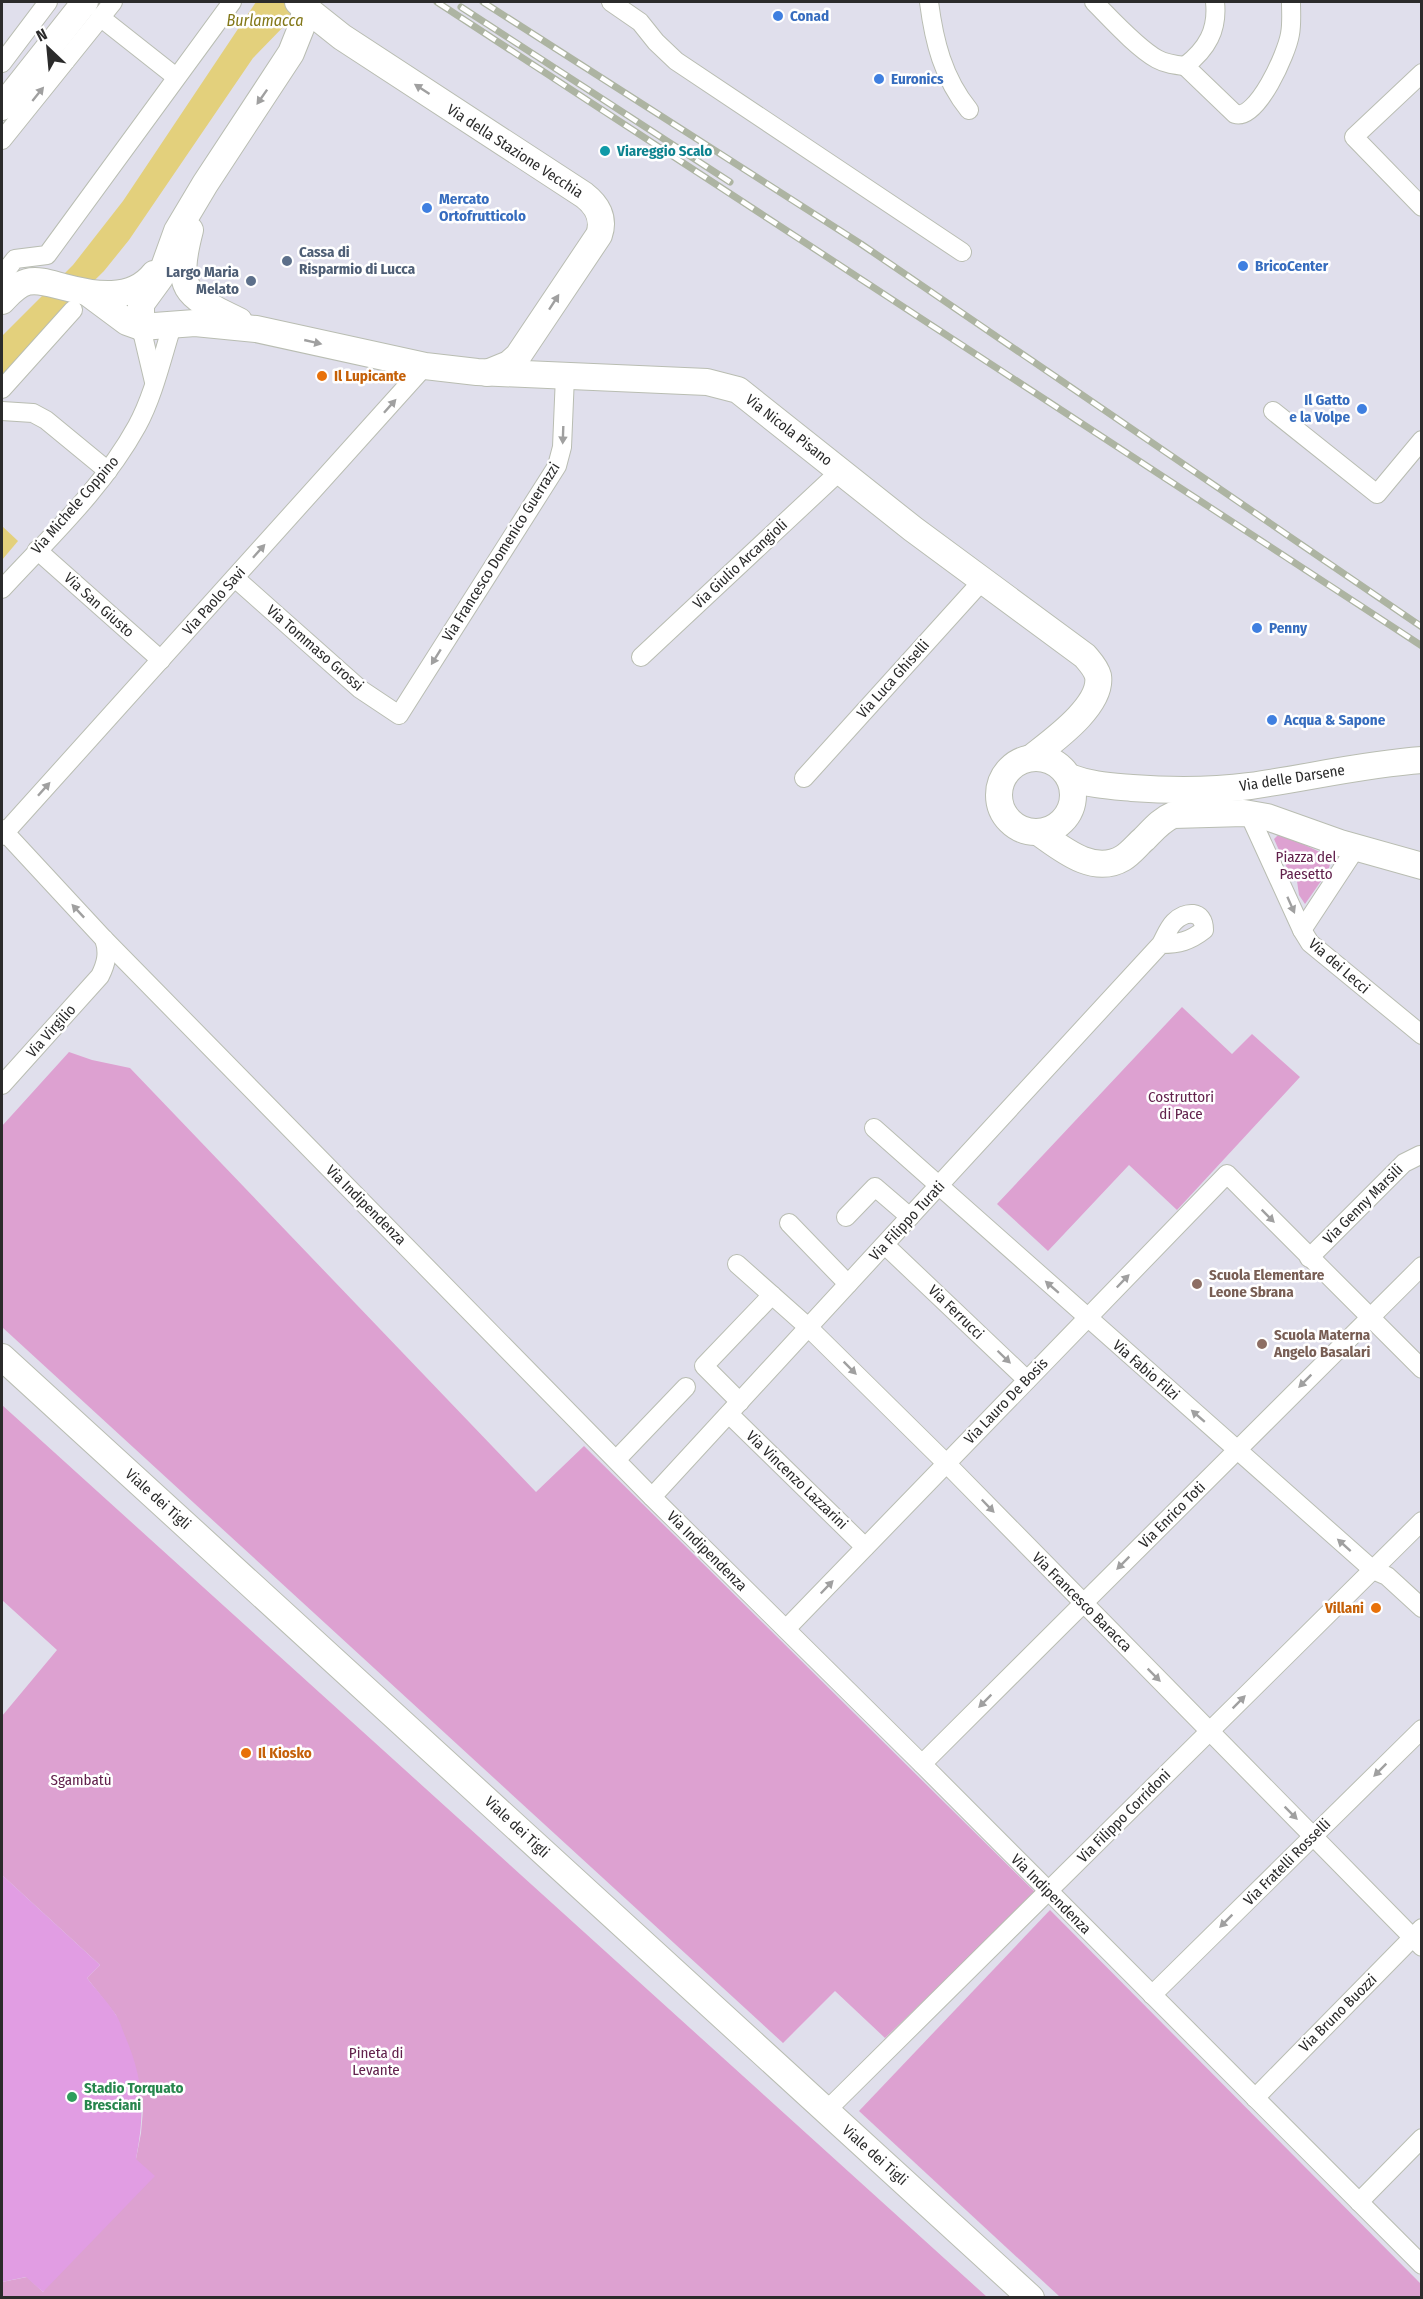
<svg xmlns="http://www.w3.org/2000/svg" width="1423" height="2299" font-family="'Fira Sans Condensed',sans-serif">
<rect width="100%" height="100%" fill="#e0dfec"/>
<g fill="#dda1d1">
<polygon points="1280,833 1326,855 1331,861 1328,871 1305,904 1299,895 1297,881 1291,877 1274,839"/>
<polygon points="1182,1007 1232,1054 1252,1034 1300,1077 1177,1210 1129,1165 1048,1251 997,1204"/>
<polygon points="69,1052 92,1060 130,1068 536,1492 584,1446 1036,1893 885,2038 835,1991 783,2043 2,1327 2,1126"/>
<polygon points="2,1405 987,2297 2,2297 2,2282 27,2277 43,2292 136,2159 141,2133 143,2110 116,2015 87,1978 100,1965 2,1875 2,1716 57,1650 2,1600"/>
<polygon points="1050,1910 1421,2284 1421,2297 1060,2297 859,2111"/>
</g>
<path fill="#e19de3" d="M2 1875 100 1965 87 1978C96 1990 108 2002 116 2015 120 2021 122 2029 125 2036 144 2080 145 2112 136 2159L155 2176 43 2292 26 2277 2 2282Z"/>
<g fill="#e3d07c">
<polygon points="256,2 304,2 287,23 253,58 129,240 104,271 39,335 2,378 2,336 73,265 123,201"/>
<polygon points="2,526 18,541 2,560"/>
</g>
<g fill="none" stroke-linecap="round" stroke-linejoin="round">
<g stroke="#b9bdb2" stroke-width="20">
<g id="street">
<polyline points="611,2 640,22 656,42 676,61 962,252"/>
<path d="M929 2C934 41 943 78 969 110"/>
<path d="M1094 2C1110 18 1137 48 1157 59 1166 64 1175 65 1185 66"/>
<polyline points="100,17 176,77"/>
<polyline points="2,63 48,2"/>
<path d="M1185 66 1235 114C1257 121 1287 53 1290 34 1292 24 1291 12 1291 2"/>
<path d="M1185 66C1207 49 1218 30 1215 2"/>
<polyline points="1422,73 1354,137 1422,207"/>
<polyline points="2,140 113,2"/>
<polyline points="2,276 15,259 47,255 232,2"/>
<polyline points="141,327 154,382"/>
<polyline points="2,389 73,310"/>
<polyline points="2,411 33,413 46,420 108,471"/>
<polyline points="1273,411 1377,494 1422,440"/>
<polyline points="37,550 161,660"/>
<polyline points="235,578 360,689 399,715 557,466 562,447 565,376"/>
<path d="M2 589C49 538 103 488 137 426 153 397 162 358 172 326"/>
<polyline points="641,657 840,471"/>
<polyline points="804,778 983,580"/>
<polyline points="1249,814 1302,930 1310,943 1422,1035"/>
<polyline points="2,829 104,939 652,1497 922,1764 1422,2265"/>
<polyline points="2,836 425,366"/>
<polyline points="1302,930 1356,848"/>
<path d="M2 1085 100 976C106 964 109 953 104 939"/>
<polyline points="874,1128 1373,1570 1387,1576 1422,1608"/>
<polyline points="846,1217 875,1187 910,1217"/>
<polyline points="789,1223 848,1284"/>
<polyline points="885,1245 1027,1380"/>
<polyline points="1309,1258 1404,1163 1420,1155"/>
<polyline points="737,1264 808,1327 946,1463 1422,1947"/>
<polyline points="740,1402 704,1366 772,1295"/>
<polyline points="729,1414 865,1547"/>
<polyline points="617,1459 686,1387"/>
<path d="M652 1497 1161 944C1165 937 1168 928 1174 922 1185 911 1204 909 1204 930 1190 941 1179 944 1161 944"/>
<polyline points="786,1629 1227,1174 1422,1369"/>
<polyline points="922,1764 1422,1266"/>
<polyline points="1152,1995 1422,1729"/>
<polyline points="1255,2098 1422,1928"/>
<polyline points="826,2111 1422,1521"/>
<polyline points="1359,2202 1422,2138"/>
</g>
</g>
<g stroke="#b9bdb2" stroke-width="28">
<g id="secondary">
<path d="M298 2 342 37 584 195C597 205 605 218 599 235L518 356 509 364 487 373"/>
<polyline points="2,107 85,2"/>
<path d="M190 230C174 292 186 295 239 321"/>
<path d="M88 293 127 322 141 327 195 323 256 329 425 366 477 372 707 382 738 390 913 529 1085 656C1090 662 1096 668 1098 676 1103 706 1051 742 1031 758"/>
<path d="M2 301C9 294 16 285 27 282 39 279 52 284 64 287 94 295 132 302 154 274"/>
<polyline points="141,327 141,304 160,278 177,231 205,184 291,53 303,23 305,8"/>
<circle cx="1036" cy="795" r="37"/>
<path d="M1069 777C1090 785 1110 786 1132 788 1171 791 1211 791 1250 786 1307 778 1364 764 1422 760"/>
<path d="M1038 832C1061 848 1093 876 1123 858 1131 853 1137 845 1144 839 1153 830 1161 820 1173 815L1244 813 1267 817 1340 843 1422 866"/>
<polyline points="2,1357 1031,2298"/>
</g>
</g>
<use href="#street" stroke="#fff" stroke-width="18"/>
<use href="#secondary" stroke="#fff" stroke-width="26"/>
<g stroke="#adb4a2" stroke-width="7">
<g id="rail">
<polyline points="437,2 1422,646"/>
<polyline points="483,2 861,244 1422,627"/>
<polyline points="461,7 730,182"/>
</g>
</g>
<use href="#rail" stroke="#fff" stroke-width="4.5" stroke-dasharray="14" stroke-linecap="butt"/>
</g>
<defs><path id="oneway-solid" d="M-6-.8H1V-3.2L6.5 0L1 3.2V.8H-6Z" transform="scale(1.5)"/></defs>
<g fill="#a0a0a0">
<use href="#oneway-solid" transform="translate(422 89) rotate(-147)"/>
<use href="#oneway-solid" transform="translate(38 94) rotate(-51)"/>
<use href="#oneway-solid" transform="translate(262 97) rotate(125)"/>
<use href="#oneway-solid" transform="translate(554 302) rotate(-57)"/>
<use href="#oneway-solid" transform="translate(313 342) rotate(13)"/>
<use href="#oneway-solid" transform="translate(390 406) rotate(-48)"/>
<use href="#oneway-solid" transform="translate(563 435) rotate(92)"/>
<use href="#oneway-solid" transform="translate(259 551) rotate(-48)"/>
<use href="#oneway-solid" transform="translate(436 657) rotate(122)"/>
<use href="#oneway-solid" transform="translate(44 789) rotate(-48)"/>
<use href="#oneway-solid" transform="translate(1291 905) rotate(66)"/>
<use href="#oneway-solid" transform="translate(78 911) rotate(-133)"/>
<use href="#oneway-solid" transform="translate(1268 1216) rotate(45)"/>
<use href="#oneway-solid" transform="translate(1123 1281) rotate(-46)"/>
<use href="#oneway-solid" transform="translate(1052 1287) rotate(-139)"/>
<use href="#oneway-solid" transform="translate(1004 1357) rotate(44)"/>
<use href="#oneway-solid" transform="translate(850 1368) rotate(45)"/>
<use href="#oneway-solid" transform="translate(1305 1381) rotate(135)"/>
<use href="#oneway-solid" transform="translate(1198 1416) rotate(-139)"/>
<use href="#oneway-solid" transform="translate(988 1506) rotate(46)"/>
<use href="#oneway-solid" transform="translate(1344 1545) rotate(-138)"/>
<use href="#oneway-solid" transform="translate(1123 1563) rotate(135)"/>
<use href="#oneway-solid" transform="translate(827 1587) rotate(-46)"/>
<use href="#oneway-solid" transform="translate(1154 1675) rotate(45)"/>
<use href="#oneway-solid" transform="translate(985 1701) rotate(135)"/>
<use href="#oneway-solid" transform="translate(1239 1702) rotate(-45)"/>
<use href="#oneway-solid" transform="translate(1380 1770) rotate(135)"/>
<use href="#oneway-solid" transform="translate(1291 1813) rotate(45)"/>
<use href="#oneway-solid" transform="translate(1226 1921) rotate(135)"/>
</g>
<g fill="#3f7fe0" stroke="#fff" stroke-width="2">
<circle cx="778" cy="16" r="6"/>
<circle cx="879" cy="79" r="6"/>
<circle cx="427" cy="208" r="6"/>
<circle cx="1243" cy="266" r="6"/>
<circle cx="1362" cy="409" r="6"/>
<circle cx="1257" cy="628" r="6"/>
<circle cx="1272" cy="720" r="6"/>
</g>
<circle fill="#0f9aa8" stroke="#fff" stroke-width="2" cx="605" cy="151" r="6"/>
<g fill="#5c6f8a" stroke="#fff" stroke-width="2">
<circle cx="287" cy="261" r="6"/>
<circle cx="251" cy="281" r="6"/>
</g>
<g fill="#e8710a" stroke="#fff" stroke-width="2">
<circle cx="322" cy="376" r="6"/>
<circle cx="1376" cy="1608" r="6"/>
<circle cx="246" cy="1753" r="6"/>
</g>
<g fill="#8d6e63" stroke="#fff" stroke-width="2">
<circle cx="1197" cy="1284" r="6"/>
<circle cx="1262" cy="1344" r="6"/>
</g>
<circle fill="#2e9e5b" stroke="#fff" stroke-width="2" cx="72" cy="2097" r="6"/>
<g text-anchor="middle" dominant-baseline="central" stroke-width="5" stroke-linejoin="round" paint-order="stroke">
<g font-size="15" font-weight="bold" fill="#366cbe" stroke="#fff" text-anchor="start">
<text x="790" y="16">Conad</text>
<text x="891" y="79">Euronics</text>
<text x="439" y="199">Mercato<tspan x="439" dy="17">Ortofrutticolo</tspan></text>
<text x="1255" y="266">BricoCenter</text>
<text x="1350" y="400" text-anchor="end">Il Gatto<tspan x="1350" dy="17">e la Volpe</tspan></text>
<text x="1269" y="628">Penny</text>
<text x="1284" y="720">Acqua &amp; Sapone</text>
</g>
<g font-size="15" fill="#2b2b2b" stroke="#fff">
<text transform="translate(515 151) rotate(33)">Via della Stazione Vecchia</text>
<text transform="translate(789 430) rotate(38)">Via Nicola Pisano</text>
<text transform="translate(75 505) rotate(-49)">Via Michele Coppino</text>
<text transform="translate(501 552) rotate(-58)">Via Francesco Domenico Guerrazzi</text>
<text transform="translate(740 564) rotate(-43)">Via Giulio Arcangioli</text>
<text transform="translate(214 601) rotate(-48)">Via Paolo Savi</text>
<text transform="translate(99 605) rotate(42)">Via San Giusto</text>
<text transform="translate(315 648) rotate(41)">Via Tommaso Grossi</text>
<text transform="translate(893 679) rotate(-48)">Via Luca Ghiselli</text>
<text transform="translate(1292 778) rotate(-9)">Via delle Darsene</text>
<text transform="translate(1339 966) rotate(41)">Via dei Lecci</text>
<text transform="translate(51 1031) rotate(-48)">Via Virgilio</text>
<text transform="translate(1363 1204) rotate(-45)">Via Genny Marsili</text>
<text transform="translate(366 1205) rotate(45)">Via Indipendenza</text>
<text transform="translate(907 1221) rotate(-47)">Via Filippo Turati</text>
<text transform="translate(956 1312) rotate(44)">Via Ferrucci</text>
<text transform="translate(1146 1370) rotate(41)">Via Fabio Filzi</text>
<text transform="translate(1006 1401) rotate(-46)">Via Lauro De Bosis</text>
<text transform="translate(797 1480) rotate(44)">Via Vincenzo Lazzarini</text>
<text transform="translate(158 1499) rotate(42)">Viale dei Tigli</text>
<text transform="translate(1172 1515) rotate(-45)">Via Enrico Toti</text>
<text transform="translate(707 1551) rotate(45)">Via Indipendenza</text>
<text transform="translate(1082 1602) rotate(45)">Via Francesco Baracca</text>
<text transform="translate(1124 1816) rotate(-45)">Via Filippo Corridoni</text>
<text transform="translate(517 1827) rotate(43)">Viale dei Tigli</text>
<text transform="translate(1287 1862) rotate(-45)">Via Fratelli Rosselli</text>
<text transform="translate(1051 1894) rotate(45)">Via Indipendenza</text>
<text transform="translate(1338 2013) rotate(-45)">Via Bruno Buozzi</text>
<text transform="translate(875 2155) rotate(42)">Viale dei Tigli</text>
</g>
<g font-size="15" font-weight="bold" fill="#0d838f" stroke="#fff" text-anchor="start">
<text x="617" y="151">Viareggio Scalo</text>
</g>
<g font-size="15" font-weight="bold" fill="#4e5e75" stroke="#fff" text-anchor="start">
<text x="299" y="252">Cassa di<tspan x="299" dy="17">Risparmio di Lucca</tspan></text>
<text x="239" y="272" text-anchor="end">Largo Maria<tspan x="239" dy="17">Melato</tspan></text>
</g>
<g font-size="15" font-weight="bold" fill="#c56008" stroke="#fff" text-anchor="start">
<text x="334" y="376">Il Lupicante</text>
<text x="1364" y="1608" text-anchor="end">Villani</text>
<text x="258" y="1753">Il Kiosko</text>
</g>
<g font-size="15" fill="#62214c" stroke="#fff">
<text x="1306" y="857">Piazza del<tspan x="1306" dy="17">Paesetto</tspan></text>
<text x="1181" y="1097">Costruttori<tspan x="1181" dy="17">di Pace</tspan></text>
<text x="81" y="1780">Sgambatù</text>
<text x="376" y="2053">Pineta di<tspan x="376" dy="17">Levante</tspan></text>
</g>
<g font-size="15" font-weight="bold" fill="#785e54" stroke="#fff" text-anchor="start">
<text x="1209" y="1275">Scuola Elementare<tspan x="1209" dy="17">Leone Sbrana</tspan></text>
<text x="1274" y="1335">Scuola Materna<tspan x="1274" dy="17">Angelo Basalari</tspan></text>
</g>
<g font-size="15" font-weight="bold" fill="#27864d" stroke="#fff" text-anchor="start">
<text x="84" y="2088">Stadio Torquato<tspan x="84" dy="17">Bresciani</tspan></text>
</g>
<g font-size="16" font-style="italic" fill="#837819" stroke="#fff">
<text x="265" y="20">Burlamacca</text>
</g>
</g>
<rect width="1423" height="2299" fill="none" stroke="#2b2b2b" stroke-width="6"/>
<g transform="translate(48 48) rotate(334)" stroke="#ffffff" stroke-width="4.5" paint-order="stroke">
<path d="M0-4.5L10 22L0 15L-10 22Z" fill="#2b2b2b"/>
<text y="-9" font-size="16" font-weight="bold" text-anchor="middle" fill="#2b2b2b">N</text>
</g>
</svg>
